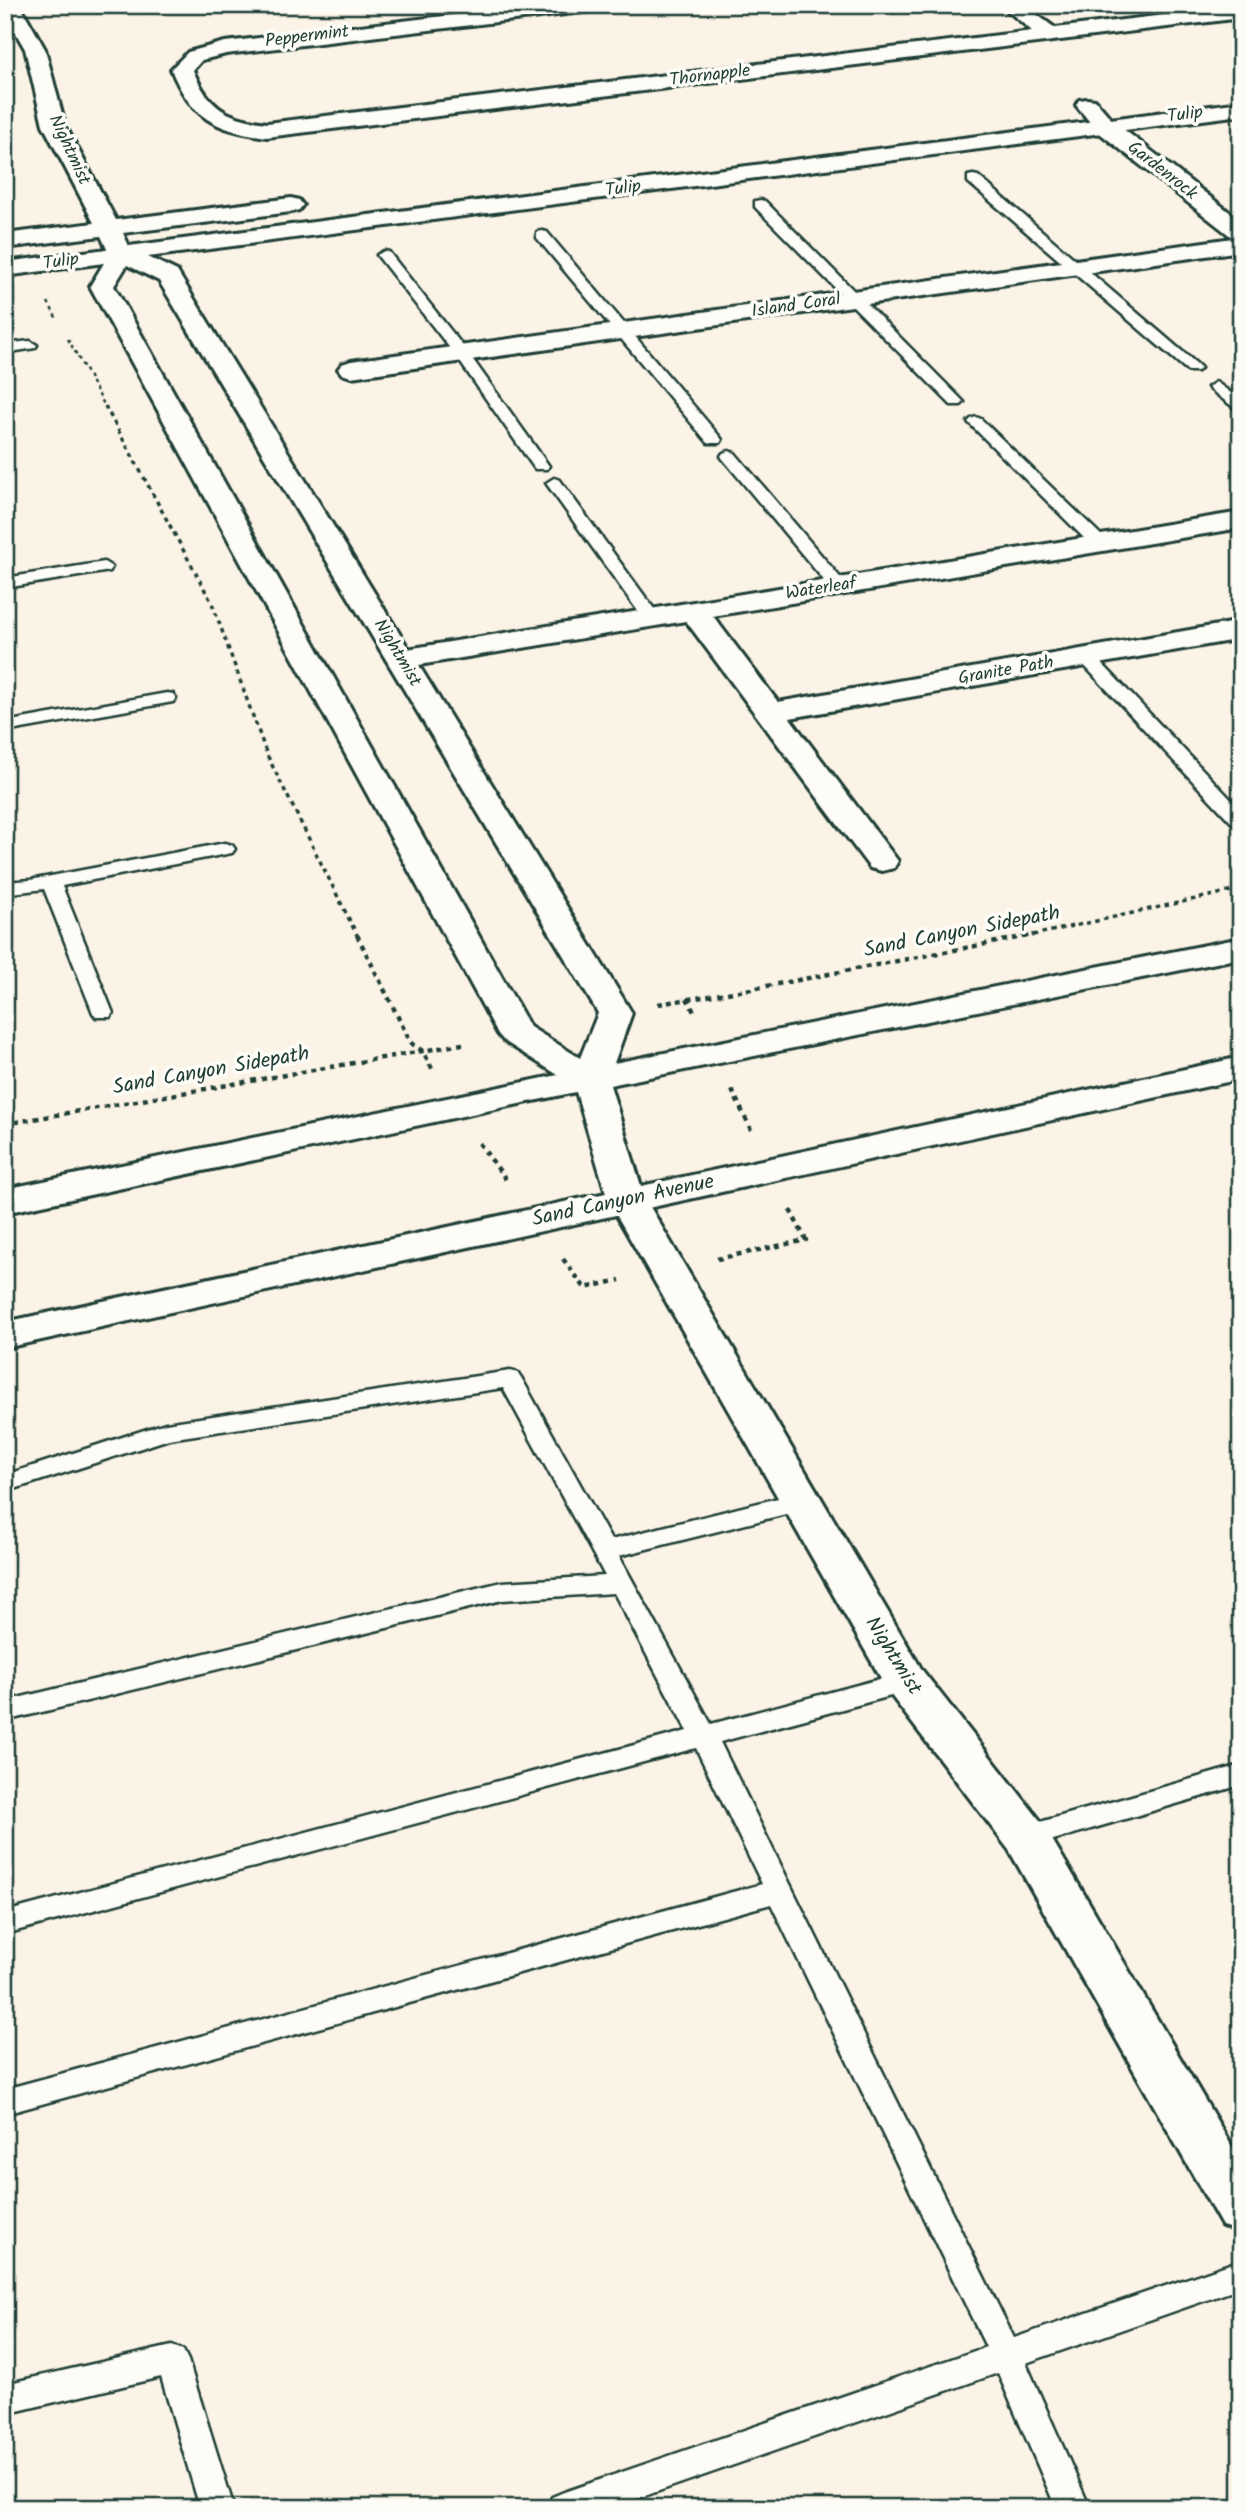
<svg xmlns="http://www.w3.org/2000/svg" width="1246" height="2513" font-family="Kalam,sans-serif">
<rect width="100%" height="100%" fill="#fbf3e6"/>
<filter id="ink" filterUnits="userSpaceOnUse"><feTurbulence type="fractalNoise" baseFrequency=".0143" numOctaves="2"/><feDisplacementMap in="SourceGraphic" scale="14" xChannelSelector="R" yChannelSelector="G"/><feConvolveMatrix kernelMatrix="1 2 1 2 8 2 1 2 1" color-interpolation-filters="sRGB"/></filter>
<g filter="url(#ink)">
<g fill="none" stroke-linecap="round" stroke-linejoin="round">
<g stroke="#1f3d34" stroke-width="5">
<g id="lane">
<polygon points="973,175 978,176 1198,365 1201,368 1198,371 1188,371 968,182 968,176"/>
<polygon points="760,200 765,201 961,399 964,402 961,405 951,405 755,207 755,201"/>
<polygon points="542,231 547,232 720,437 722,440 720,443 708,443 537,238 537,232"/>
<polygon points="384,251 389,252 466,350 549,466 547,469 535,469 456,356 377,255"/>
<polygon points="30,341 37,345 35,348 5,353 5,344"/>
<polygon points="1216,382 1241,400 1241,413 1211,390 1208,387"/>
<polygon points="976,417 981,419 1105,539 1107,543 1105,547 1093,547 968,422 971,419"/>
<polygon points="729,451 735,453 844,582 846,586 844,590 832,590 723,459 721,456 723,453"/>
<polygon points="554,478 560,480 657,613 660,617 657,621 645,621 546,483"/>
<polygon points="104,562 112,567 110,571 5,588 5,578"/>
<polygon points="1087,653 1093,654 1241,810 1241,824 1232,823 1081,662 1078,658 1081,654"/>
<polygon points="167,693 173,694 176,698 173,702 5,732 5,722"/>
<polygon points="225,843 232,845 235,849 232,853 62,886 113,1013 110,1017 96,1017 93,1013 44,889 5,894 5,882 30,880"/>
<polygon points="510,1371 518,1373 522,1379 611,1540 802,1492 811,1495 814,1501 811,1507 802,1510 619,1556 711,1724 906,1672 915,1675 919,1682 915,1689 906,1692 720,1742 1014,2338 1241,2260 1241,2288 1026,2363 1090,2508 1056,2508 998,2373 610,2508 547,2508 552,2497 564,2492 986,2347 771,1904 5,2114 5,2089 762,1884 696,1748 5,1934 5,1912 687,1731 614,1593 502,1600 5,1721 5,1701 502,1582 605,1576 503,1388 169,1439 5,1492 5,1475 166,1423"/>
<polygon points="1241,1765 1241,1785 1026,1848 1016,1845 1012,1837 1016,1829 1026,1826"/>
<polygon points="172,2346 183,2350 188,2360 234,2508 200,2508 161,2377 5,2414 5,2384"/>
</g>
</g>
<g stroke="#1f3d34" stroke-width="6">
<g id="street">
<path d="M537 5H601L591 11 226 54 202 60 193 70C209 109 227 118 267 123L1032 31 1001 5H1024L1055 28 1241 6V18L267 137C216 130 191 119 171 69L188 52 225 42Z"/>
<polygon points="1087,99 1095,100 1113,121 1241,221 1241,251 351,377 342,374 338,369 342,364 351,361 1233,238 1097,131 1076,105 1079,100"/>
<polygon points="1241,512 1241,528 713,616 778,702 1241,621 1241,639 790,718 898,861 894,868 882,871 870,868 686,621 401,668 390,665 386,659 390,653 401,650"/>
<polygon points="627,1188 640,1192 646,1200 922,1670 1043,1824 1241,2162 1241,2232 1222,2226 1009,1850 890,1694 608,1200 614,1192"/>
</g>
</g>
<g stroke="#1f3d34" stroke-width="6">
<path id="secondary" d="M5 5H20L45 49 65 125 116 220 291 198 299 200 303 205 299 210 291 212 123 233 129 246 1241 102V115L148 257 177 271 180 276 632 1013 614 1063 1241 938V958L610 1085 641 1186 1241 1057V1079L5 1348V1322L606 1193 576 1092 5 1213V1189L558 1075 504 1041 498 1034 90 286 104 263 5 276V262L107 249 101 236 5 248V234L94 223 43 125 25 49 5 14ZM127 265 159 281 598 1013 580 1058 530 1027 114 286Z"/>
</g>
<g stroke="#1f3d34" stroke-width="2.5" stroke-dasharray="3.5 3.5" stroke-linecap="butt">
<polyline points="48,302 57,319"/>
<polyline points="68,339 106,408"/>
</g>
<g stroke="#1f3d34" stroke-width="3.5" stroke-dasharray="4.5 4.5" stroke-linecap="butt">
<polyline points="105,406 212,603 267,755 358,937"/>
<polyline points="1024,937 1241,889"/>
</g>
<g stroke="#1f3d34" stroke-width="4.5" stroke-dasharray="5 5" stroke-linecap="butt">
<polyline points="357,935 407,1035 413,1045 423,1051 433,1071"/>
<polyline points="687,998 696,1016"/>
<polyline points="658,1004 746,990 1033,935"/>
<polyline points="732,1090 751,1130"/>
<polyline points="5,1124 468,1043"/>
<polyline points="479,1143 507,1181"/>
<polyline points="563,1259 585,1288 620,1280"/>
<polyline points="717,1259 806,1240 790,1210"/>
</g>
<use href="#lane" fill="#fdfcf7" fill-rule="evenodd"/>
<use href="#street" fill="#fdfcf7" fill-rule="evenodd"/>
<use href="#secondary" fill="#fdfcf7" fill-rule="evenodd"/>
</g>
</g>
<g text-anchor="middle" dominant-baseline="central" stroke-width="7" stroke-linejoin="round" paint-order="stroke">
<g font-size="18" fill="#1f3d34" stroke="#fdfcf7">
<text transform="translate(307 37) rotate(-7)">Peppermint</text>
<text transform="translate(710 76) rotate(-7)">Thornapple</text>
<text transform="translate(1185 115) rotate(-7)">Tulip</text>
<text transform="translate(69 150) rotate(65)">Nightmist</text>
<text transform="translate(1162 171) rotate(38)">Gardenrock</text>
<text transform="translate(623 189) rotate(-7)">Tulip</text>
<text transform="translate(61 262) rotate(-8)">Tulip</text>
<text transform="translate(796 306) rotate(-8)">Island Coral</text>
<text transform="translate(821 589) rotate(-9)">Waterleaf</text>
<text transform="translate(397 653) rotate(59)">Nightmist</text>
<text transform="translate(1006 671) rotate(-10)">Granite Path</text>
</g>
<g font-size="21" fill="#1f3d34" stroke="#fdfcf7">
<text transform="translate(962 932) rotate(-11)">Sand Canyon Sidepath</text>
<text transform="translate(211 1071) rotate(-10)">Sand Canyon Sidepath</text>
<text transform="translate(623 1201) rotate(-12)">Sand Canyon Avenue</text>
<text transform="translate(893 1656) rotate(58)">Nightmist</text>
</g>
</g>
<rect width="1246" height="2513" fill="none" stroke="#fdfcf7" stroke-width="28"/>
<rect x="14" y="14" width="1218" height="2485" fill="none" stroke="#1f3d34" stroke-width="2.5" filter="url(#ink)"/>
</svg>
